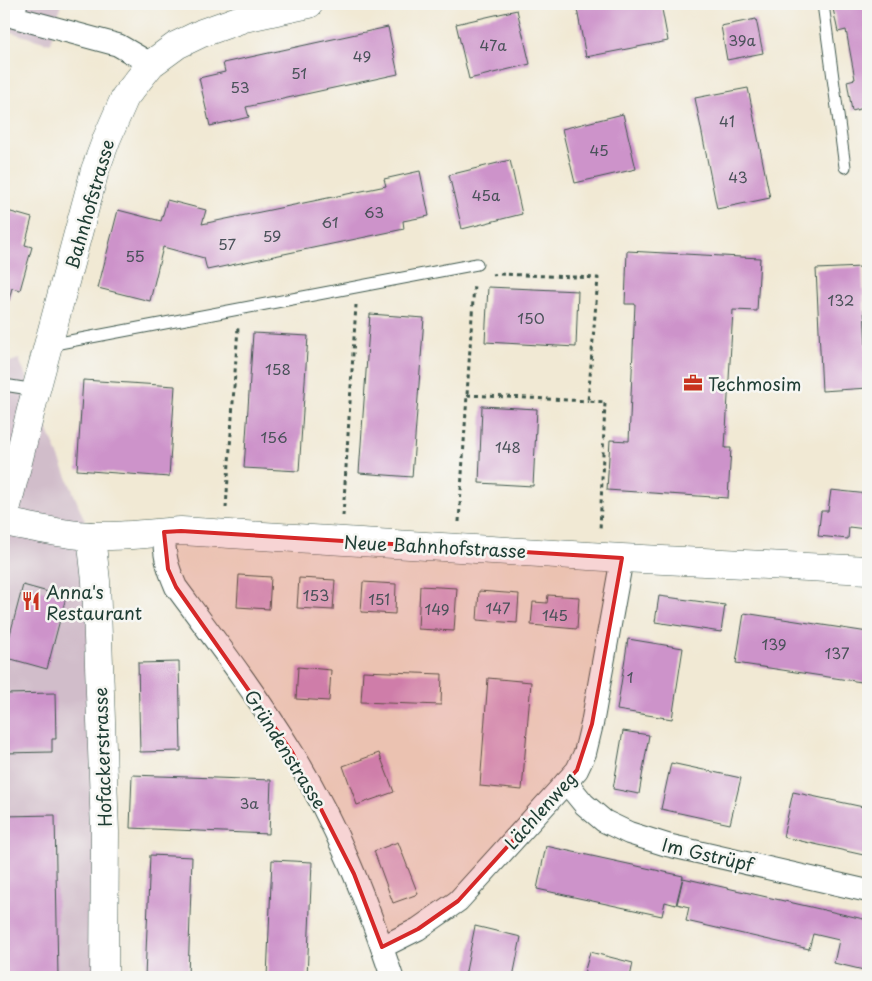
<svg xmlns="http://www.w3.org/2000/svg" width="872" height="981" font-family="'Playpen Sans',sans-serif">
<rect width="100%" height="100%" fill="#f6f6f2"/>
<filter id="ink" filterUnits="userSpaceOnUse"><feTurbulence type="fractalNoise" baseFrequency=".02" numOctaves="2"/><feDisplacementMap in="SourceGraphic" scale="10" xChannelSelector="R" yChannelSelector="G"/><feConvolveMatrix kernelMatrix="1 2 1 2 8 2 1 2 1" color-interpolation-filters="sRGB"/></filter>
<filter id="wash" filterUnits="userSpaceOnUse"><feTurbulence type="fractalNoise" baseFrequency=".0096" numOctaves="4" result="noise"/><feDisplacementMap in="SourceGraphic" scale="20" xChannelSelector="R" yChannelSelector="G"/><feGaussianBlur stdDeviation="1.12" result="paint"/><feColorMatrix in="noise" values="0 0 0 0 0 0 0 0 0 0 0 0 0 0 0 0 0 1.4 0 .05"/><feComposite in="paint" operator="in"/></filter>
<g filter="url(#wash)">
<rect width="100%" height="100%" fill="#f1e9d4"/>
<g fill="#d1bdca">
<polygon points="4,4 61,4 50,44 4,30"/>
<polygon points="19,359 91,536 104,977 4,977 4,364"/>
</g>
<g id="blocks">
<g fill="#cd93ca">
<polygon points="576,4 661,4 668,41 586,57"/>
<polygon points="832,4 868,4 868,107 852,111 847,81 855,79 846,30 838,32"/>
<polygon points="517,10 530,64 469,79 456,24"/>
<polygon points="756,19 763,53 727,60 721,26"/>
<polygon points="388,27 398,74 246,107 249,117 210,126 199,78 225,72 223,63"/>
<polygon points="748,88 770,198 717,209 695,98"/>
<polygon points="623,114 636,169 575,183 562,129"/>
<polygon points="510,160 522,214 462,229 449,175"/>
<polygon points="420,171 429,216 403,221 404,229 207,270 204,258 163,247 150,301 98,288 118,210 161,221 167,200 206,210 202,224 386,186 384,179"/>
<polygon points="4,210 32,218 25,245 32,247 20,290 12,288 4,318"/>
<polygon points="627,251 760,258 757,311 733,310 725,448 731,448 728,498 607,490 610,440 629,441 635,304 625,304"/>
<polygon points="862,267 868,388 822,391 816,269"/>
<polygon points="488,287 578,291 576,347 485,342"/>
<polygon points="370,314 424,318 412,477 359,473"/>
<polygon points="253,333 308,336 299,471 244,468"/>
<polygon points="83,380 175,386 169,477 77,470"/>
<polygon points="482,406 537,409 533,486 479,483"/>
<polygon points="831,490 868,494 866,529 849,527 848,539 818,536 821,511 828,511"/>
<polygon points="239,575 271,577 269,609 237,607"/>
<polygon points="299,578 335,580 333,610 297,608"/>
<polygon points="363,582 396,584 395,614 361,612"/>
<polygon points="23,585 66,597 47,669 4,657"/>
<polygon points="420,586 457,588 454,631 418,629"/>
<polygon points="479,591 519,594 517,623 477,620"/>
<polygon points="548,595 579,597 577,629 531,625 533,602 547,603"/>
<polygon points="659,596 725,605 721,632 655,622"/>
<polygon points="744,613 868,632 868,683 736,663"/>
<polygon points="628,639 683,648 672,719 617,710"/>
<polygon points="179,662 181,751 140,752 138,663"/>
<polygon points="298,667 331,670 329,701 296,699"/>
<polygon points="363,671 442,674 441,705 361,702"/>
<polygon points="488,678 531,682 522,790 480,786"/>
<polygon points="55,693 56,739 52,739 52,752 4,753 4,694"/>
<polygon points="623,731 649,735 639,794 613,789"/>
<polygon points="379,753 394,792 357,805 343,766"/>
<polygon points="671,763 741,778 730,824 661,809"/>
<polygon points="132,775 271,780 269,834 130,828"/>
<polygon points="793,792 868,808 868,856 783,837"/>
<polygon points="55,815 58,977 4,977 4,816"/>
<polygon points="398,842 418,894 393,903 374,851"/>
<polygon points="546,846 683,876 676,905 665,902 662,916 537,889"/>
<polygon points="150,855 192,857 188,977 145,977"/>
<polygon points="272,860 312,862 307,977 267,977"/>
<polygon points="683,878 868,920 868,971 834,963 839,940 813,934 809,949 686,921 689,907 677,904"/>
<polygon points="475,926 521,937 513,977 471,977 465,976"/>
<polygon points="590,952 633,963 630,977 583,977"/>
</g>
</g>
</g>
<g filter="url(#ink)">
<use href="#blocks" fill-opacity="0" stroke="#3e574c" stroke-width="1"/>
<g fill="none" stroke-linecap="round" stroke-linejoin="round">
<g stroke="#3e574c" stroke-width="13">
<g id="service">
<polyline points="823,4 845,167"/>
<polyline points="49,345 477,264"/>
<polyline points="4,385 36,390"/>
</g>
</g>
<g stroke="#3e574c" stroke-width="24">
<g id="minor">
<polyline points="16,4 14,17 118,45 151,64"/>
<path d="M164 532C164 556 167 566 176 587 216 641 257 695 292 752 336 822 366 899 392 977"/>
<polyline points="566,782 584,804 604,821 629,833 667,845 868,891"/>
<polyline points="382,947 418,929 458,901 577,770 585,753 592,724 622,558"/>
</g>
</g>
<g stroke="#3e574c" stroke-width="29">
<g id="tertiary">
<polyline points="4,518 36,390 95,170 107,138 125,97 151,64 177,45 202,33 244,18 309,4"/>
<path d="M4 522C32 527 64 535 92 536 122 537 152 533 181 531L622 558 868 570"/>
<polyline points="91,536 96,581 105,832 104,977"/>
</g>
</g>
<g stroke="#3e574c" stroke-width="3" stroke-dasharray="4 4" stroke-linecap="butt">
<polyline points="492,275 499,274 598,278 588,401 605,402 600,531"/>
<polyline points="467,395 588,401"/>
<polyline points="226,508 238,327"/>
<polyline points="343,516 356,305"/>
<polyline points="459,522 474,284"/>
</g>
<use href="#service" stroke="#fff" stroke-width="11"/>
<use href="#minor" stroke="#fff" stroke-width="22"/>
<use href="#tertiary" stroke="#fff" stroke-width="28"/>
</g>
</g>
<path fill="#d62828" fill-opacity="0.2" stroke="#d62828" stroke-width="4" stroke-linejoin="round" d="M181 531 622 558 592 724 577 770 458 901 418 929 382 947 354 874 292 752 176 587 168 569 164 532Z"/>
<defs>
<g id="office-bare" transform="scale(1.5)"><path d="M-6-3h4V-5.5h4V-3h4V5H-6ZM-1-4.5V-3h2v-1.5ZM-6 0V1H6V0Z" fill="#c8321e" stroke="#f6f6f2" stroke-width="2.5" paint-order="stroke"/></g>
<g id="restaurant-bare" transform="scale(1.5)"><path d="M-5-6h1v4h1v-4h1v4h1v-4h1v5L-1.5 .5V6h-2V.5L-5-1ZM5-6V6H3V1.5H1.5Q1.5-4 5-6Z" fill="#c8321e" stroke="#f6f6f2" stroke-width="2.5" paint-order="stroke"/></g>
</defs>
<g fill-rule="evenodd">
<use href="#office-bare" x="693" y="383"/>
<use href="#restaurant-bare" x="31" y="601"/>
</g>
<g text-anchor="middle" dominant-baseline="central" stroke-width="5" stroke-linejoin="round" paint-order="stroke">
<g font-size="15" fill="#4a525a">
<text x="742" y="39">39a</text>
<text x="493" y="44">47a</text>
<text x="362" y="55">49</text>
<text x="299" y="72">51</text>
<text x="240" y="86">53</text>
<text x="727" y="120">41</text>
<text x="599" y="149">45</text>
<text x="738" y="176">43</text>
<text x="486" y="194">45a</text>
<text x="374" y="211">63</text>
<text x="330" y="221">61</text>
<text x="272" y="235">59</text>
<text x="227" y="243">57</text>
<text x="135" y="255">55</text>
<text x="841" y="299">132</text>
<text x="531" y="317">150</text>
<text x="278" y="368">158</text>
<text x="274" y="436">156</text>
<text x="508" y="446">148</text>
<text x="316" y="594">153</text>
<text x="379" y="598">151</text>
<text x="498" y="607">147</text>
<text x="437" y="608">149</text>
<text x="555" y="614">145</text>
<text x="774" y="643">139</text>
<text x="837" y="652">137</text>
<text x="630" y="676">1</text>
<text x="249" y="802">3a</text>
</g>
<g font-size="18" fill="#1f3d34" stroke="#f6f6f2">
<text transform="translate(89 204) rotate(-74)">Bahnhofstrasse</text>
<text transform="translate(435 546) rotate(3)">Neue Bahnhofstrasse</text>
<text transform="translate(286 749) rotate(58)">Gründenstrasse</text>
<text transform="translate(102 757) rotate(-92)">Hofackerstrasse</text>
<text transform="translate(540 810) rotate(-48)">Lächlenweg</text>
<text transform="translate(708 854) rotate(13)">Im Gstrüpf</text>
</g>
<g font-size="18" fill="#1f3d34" stroke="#f6f6f2" text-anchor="start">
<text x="708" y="383">Techmosim</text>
<text x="46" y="591">Anna's<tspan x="46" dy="21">Restaurant</tspan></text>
</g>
</g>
<rect width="872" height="981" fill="none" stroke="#f6f6f2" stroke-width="20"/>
</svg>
